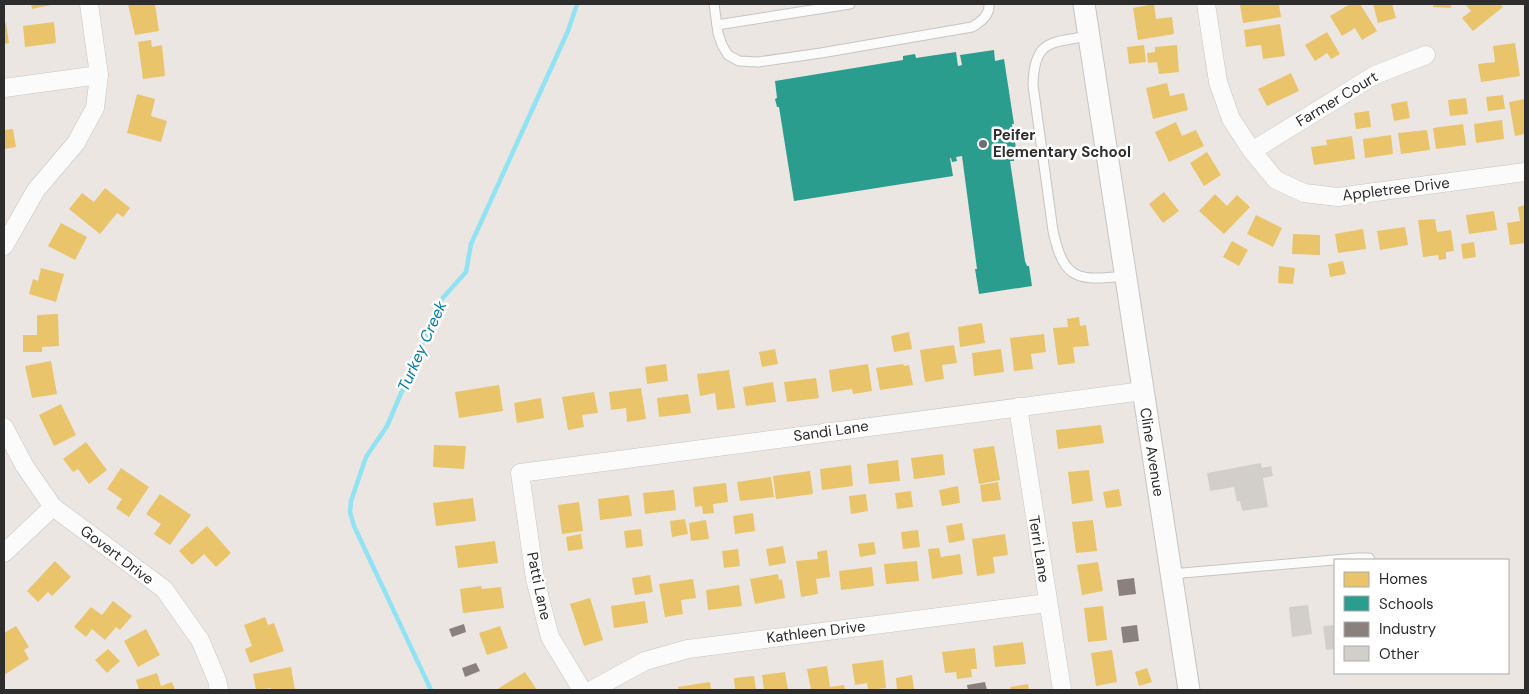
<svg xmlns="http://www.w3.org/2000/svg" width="1529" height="694" font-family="'DM Sans',sans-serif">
<rect width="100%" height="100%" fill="#ebe6e2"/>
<g fill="#e9c46a">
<polygon points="31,4 51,4 51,5 32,9"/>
<polygon points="128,4 155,4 159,31 135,35"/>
<polygon points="1154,4 1156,19 1172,17 1174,34 1138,40 1133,8"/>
<polygon points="1247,4 1279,4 1281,17 1243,23 1240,5"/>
<polygon points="1350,4 1360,4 1377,31 1362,40 1355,28 1342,36 1330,16"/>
<polygon points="1373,4 1392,4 1396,18 1378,23"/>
<polygon points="1434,4 1451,4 1451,8 1433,7"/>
<polygon points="1465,4 1500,4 1503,7 1473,31 1462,18 1471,11"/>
<polygon points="54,22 56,43 25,47 23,26"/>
<polygon points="6,23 9,43 4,44 4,24"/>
<polygon points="1280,24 1285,56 1263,59 1261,45 1246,47 1244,30"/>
<polygon points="1327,32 1340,54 1331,59 1327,53 1315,61 1305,45"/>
<polygon points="151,40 152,47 162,45 165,76 143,79 138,42"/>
<polygon points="1515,43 1520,76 1481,82 1478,64 1495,62 1493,46"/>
<polygon points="1144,45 1146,62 1129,64 1127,47"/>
<polygon points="1177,45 1179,72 1159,74 1157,62 1148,63 1147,53 1155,52 1155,47"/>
<polygon points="1291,73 1299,91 1267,106 1258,89"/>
<polygon points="1167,83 1170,96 1184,93 1188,110 1153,119 1146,88"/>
<polygon points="137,94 155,99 151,116 167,121 161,142 127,133"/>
<polygon points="1503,95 1505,109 1488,111 1486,97"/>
<polygon points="1466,98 1468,114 1450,116 1448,100"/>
<polygon points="1525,99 1525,134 1515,136 1509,102"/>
<polygon points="1407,101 1410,118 1394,121 1391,104"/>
<polygon points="1369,111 1371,127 1356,129 1354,113"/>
<polygon points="1502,120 1504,139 1476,143 1474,124"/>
<polygon points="1176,122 1182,136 1196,130 1204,146 1169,162 1155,132"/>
<polygon points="1463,124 1466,145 1436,149 1433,128"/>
<polygon points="13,129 16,147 4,149 4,130"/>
<polygon points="1427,130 1430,150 1401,154 1398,133"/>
<polygon points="1391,135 1393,154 1365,158 1363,139"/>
<polygon points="1352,136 1355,159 1314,165 1311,147 1327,145 1326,140"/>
<polygon points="1207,152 1221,175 1204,186 1190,163"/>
<polygon points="105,188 130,208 123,217 117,213 100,234 69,209 82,193 94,202"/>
<polygon points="1164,192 1179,211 1163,223 1149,204"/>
<polygon points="1215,194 1227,206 1237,195 1250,207 1224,234 1199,211"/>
<polygon points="1525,205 1525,243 1510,245 1507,223 1520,221 1518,207"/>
<polygon points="1494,211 1497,230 1469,234 1466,215"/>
<polygon points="1256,215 1282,228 1273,247 1247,234"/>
<polygon points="1435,219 1437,232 1451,230 1454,251 1446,252 1446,259 1439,260 1438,255 1423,257 1418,220"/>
<polygon points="61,223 87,237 75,260 48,246"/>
<polygon points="1405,227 1408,245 1380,250 1377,231"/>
<polygon points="1363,229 1366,249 1338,253 1335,234"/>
<polygon points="1293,234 1320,235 1320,255 1292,254"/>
<polygon points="1232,241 1248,250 1239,266 1223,257"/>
<polygon points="1474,242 1476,257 1463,259 1461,244"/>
<polygon points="1343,261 1346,274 1330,277 1328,264"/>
<polygon points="1279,266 1295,268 1293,284 1278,283"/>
<polygon points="41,268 64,274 56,302 29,294 33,279 38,281"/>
<polygon points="58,314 59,346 42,347 42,352 23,352 23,335 37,335 37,315"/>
<polygon points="1079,317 1080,326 1086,325 1089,346 1073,347 1075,363 1058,365 1053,328 1068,327 1067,319"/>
<polygon points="982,323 985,343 960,347 958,327"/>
<polygon points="909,332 912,349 894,352 891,336"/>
<polygon points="1044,334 1046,352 1031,354 1033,369 1014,371 1010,338"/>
<polygon points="954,345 957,363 942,365 944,379 925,382 920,350"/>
<polygon points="775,349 778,364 762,367 759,352"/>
<polygon points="1001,349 1004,372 974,376 972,353"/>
<polygon points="51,361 57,394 32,398 25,366"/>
<polygon points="666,364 668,381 647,384 645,367"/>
<polygon points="868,364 872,391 853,394 852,389 832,392 829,370"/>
<polygon points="903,364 904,366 909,365 913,385 880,390 876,368"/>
<polygon points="729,370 735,408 717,410 715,393 700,396 697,374"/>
<polygon points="816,378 819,398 787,402 784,382"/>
<polygon points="773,382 776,402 746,406 743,387"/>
<polygon points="499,385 503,411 459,418 455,392"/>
<polygon points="641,388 646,419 627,422 626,408 611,410 609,392"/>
<polygon points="594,392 598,413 582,415 584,427 568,430 562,397"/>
<polygon points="688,394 691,413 659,417 657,398"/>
<polygon points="541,398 544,418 517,423 514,403"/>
<polygon points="61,404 76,435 54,446 39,415"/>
<polygon points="1101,425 1104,443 1058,449 1056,430"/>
<polygon points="86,442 107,470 89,484 78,469 73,472 63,459"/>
<polygon points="434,445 466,446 464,469 433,467"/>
<polygon points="994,446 1000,480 979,484 973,449"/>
<polygon points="943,454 945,475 914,479 911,458"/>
<polygon points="898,460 900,481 869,484 867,464"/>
<polygon points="851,465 853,486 822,490 820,469"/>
<polygon points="121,468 149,487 129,517 116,508 122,499 107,489"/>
<polygon points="1089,470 1093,501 1072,504 1068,472"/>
<polygon points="810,471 813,494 776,499 773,476"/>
<polygon points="771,477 774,497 740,501 737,482"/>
<polygon points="998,482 1001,500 982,502 980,485"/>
<polygon points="726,483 728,502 713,504 714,513 703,514 702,506 695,507 693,487"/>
<polygon points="958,486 960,503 942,506 939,490"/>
<polygon points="1119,489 1122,506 1106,508 1103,492"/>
<polygon points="674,490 676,510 645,514 643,493"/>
<polygon points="911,491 913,507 897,509 895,493"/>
<polygon points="160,494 191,515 170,545 154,534 161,524 146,514"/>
<polygon points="866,494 868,511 851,514 849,496"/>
<polygon points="629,495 632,516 600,520 598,499"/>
<polygon points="473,498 476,521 436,526 433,503"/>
<polygon points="579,502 583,531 562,534 558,505"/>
<polygon points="753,513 755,531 735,534 733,516"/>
<polygon points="685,519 688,534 672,537 670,521"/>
<polygon points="706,520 709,539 691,541 689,523"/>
<polygon points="1093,520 1097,551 1076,553 1072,522"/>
<polygon points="962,523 965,540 949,543 946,526"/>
<polygon points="207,526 231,553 216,567 204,554 192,565 179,551"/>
<polygon points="641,529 643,546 626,548 624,531"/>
<polygon points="918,530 920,547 903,549 901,532"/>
<polygon points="581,534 583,549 568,551 566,537"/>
<polygon points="1005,534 1008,555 993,557 995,573 977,576 972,539"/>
<polygon points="495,541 498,563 458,568 455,546"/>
<polygon points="874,542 876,554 860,557 858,544"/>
<polygon points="783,546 786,563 769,566 766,549"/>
<polygon points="939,548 941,557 960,554 963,574 932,579 928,549"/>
<polygon points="738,549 740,566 724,568 722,551"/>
<polygon points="827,550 830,577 816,579 818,594 801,597 796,561 818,559 817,552"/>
<polygon points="55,561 71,577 52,596 48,592 38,602 27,591"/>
<polygon points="917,561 919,581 886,584 884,564"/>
<polygon points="1098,562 1103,591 1082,595 1077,565"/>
<polygon points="872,567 874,586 841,590 839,571"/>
<polygon points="778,574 779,580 782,579 785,598 755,604 750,579"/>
<polygon points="650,575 653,592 635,595 632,578"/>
<polygon points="693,579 696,598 681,600 683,614 665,617 659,584"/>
<polygon points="739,585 742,606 708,610 706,590"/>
<polygon points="481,586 482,589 501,587 504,608 463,613 460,589"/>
<polygon points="590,598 603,640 584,646 570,604"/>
<polygon points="113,601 132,616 120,630 116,627 105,640 92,629 86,637 74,627 91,607 102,615"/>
<polygon points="645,601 648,623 614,628 611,606"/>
<polygon points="1103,606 1107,640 1088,642 1084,608"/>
<polygon points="265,617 268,625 274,623 284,651 250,663 245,649 252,646 244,625"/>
<polygon points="16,626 29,647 24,650 29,659 4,675 4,633"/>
<polygon points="500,626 508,648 487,655 479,633"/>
<polygon points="146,629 160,655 138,667 124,641"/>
<polygon points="1023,642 1026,664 995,667 993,646"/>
<polygon points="975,648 977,669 971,669 972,677 957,679 956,672 945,673 942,652"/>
<polygon points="108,649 120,661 107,673 95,660"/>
<polygon points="1112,650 1117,682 1096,686 1091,653"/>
<polygon points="883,660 886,688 868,690 867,683 855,685 852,664"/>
<polygon points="827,666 830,687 844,685 845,690 811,690 807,669"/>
<polygon points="291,667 295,690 271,690 271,688 256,690 253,674"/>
<polygon points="1147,668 1152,682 1139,686 1135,672"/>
<polygon points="525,672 537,690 496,690"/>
<polygon points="785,672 788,690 764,690 762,675"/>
<polygon points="157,673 161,686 172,682 175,690 139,690 136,680"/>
<polygon points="912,675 914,690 897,690 896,678"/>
<polygon points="754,676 756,690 735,690 734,678"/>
<polygon points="710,682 711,690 679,690 678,687"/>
<polygon points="1028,684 1029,690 1011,690 1010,687"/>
</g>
<polygon fill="#2a9d8f" points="994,50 995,61 1004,59 1014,124 1012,124 1016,148 1012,149 1014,161 1010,161 1025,261 1027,266 1029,266 1032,286 979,294 975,269 977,269 962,156 956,157 957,161 952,162 951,158 950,158 953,176 794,201 779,107 777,107 775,99 777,98 775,81 903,60 903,56 915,54 916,58 956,52 958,66 962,65 960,55"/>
<g fill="#8a817c">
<polygon points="1134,578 1136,594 1119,596 1117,580"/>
<polygon points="464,624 466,632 452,637 449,629"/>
<polygon points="1137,625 1139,641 1123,643 1121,627"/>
<polygon points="476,663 480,671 465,677 462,668"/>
<polygon points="985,682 987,690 968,690 967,685"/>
</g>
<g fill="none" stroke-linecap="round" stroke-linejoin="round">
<polyline stroke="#91e2f2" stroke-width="4.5" points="431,690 354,526 350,512 351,501 366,457 387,426 441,300 466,272 471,244 568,31 577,4"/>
</g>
<g fill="#d2cfcb">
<polygon points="1261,463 1262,468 1271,466 1273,476 1263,478 1268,507 1242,511 1240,501 1237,502 1234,487 1210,491 1207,473"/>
<polygon points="1308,605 1312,634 1292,637 1289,607"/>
<polygon points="1335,625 1335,649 1326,650 1323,626"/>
</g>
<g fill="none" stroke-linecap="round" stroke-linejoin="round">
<g stroke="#c6c5c5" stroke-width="11">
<g id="service">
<path d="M714 4 718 33 722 45 728 55 739 61 758 62 821 53 972 27C981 22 990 15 989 4"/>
<polyline points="717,25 850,4"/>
<path d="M1089 36C1051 43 1034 39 1033 85L1053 231C1064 281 1078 281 1125 276"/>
<polyline points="1171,574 1357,558 1369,558 1370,560"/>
</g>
</g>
<g stroke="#c6c5c5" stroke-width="19">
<g id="minor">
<polyline points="1206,4 1218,82 1231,119 1252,151 1276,180 1304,193 1338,197 1525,172"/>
<polyline points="4,88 99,75"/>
<polyline points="1252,151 1375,75 1426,55"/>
<polyline points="4,246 36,190 76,143 95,108 99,75 89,4"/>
<polyline points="1018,407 1062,690"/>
<polyline points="4,427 24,465 53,507 164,589 200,640 217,680 219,690"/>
<polyline points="4,553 53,507"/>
<polyline points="582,690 550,637 535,579 520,473 1143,391"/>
<polyline points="592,690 645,661 688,649 1047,603"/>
</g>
</g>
<g stroke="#c6c5c5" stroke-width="23">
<polyline id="tertiary" points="1084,4 1189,690"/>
</g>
<use href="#service" stroke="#fcfbfb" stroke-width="9"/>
<use href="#minor" stroke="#fcfbfb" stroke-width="18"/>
<use href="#tertiary" stroke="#fcfbfb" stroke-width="21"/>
</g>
<circle fill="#706e6c" stroke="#fff" stroke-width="2" cx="983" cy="144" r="5"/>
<g text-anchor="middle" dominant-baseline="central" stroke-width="5" stroke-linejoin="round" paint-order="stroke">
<g font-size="15" fill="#2d2d2d" stroke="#fff">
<text transform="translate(1337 99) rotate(-31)">Farmer Court</text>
<text transform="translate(1396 189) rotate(-7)">Appletree Drive</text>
<text transform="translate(831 431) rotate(-8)">Sandi Lane</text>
<text transform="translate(1152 452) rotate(81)">Cline Avenue</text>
<text transform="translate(1039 549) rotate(81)">Terri Lane</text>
<text transform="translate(117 555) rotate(37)">Govert Drive</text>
<text transform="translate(539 586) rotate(78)">Patti Lane</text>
<text transform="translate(816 632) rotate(-7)">Kathleen Drive</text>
</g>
<g font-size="15" font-weight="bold" fill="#2d2d2d" stroke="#fff" text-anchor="start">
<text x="993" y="135">Peifer<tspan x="993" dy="17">Elementary School</tspan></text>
</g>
<g font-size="16" font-style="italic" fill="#037ca3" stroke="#fff">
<text transform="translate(422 346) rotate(-66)">Turkey Creek</text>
</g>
</g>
<rect width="1529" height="694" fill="none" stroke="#2d2d2d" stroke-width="10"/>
<rect x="1334" y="559" width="175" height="115" fill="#ffffff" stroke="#ababab"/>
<rect x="1344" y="572" width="25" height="15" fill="#e9c46a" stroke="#ababab"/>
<text x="1379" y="584" font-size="15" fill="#2d2d2d">Homes</text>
<rect x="1344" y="596" width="25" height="15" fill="#2a9d8f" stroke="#ababab"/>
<text x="1379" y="609" font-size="15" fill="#2d2d2d">Schools</text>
<rect x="1344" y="622" width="25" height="15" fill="#8a817c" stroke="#ababab"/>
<text x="1379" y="634" font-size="15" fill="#2d2d2d">Industry</text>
<rect x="1344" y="646" width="25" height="15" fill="#d2cfcb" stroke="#ababab"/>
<text x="1379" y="659" font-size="15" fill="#2d2d2d">Other</text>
</svg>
